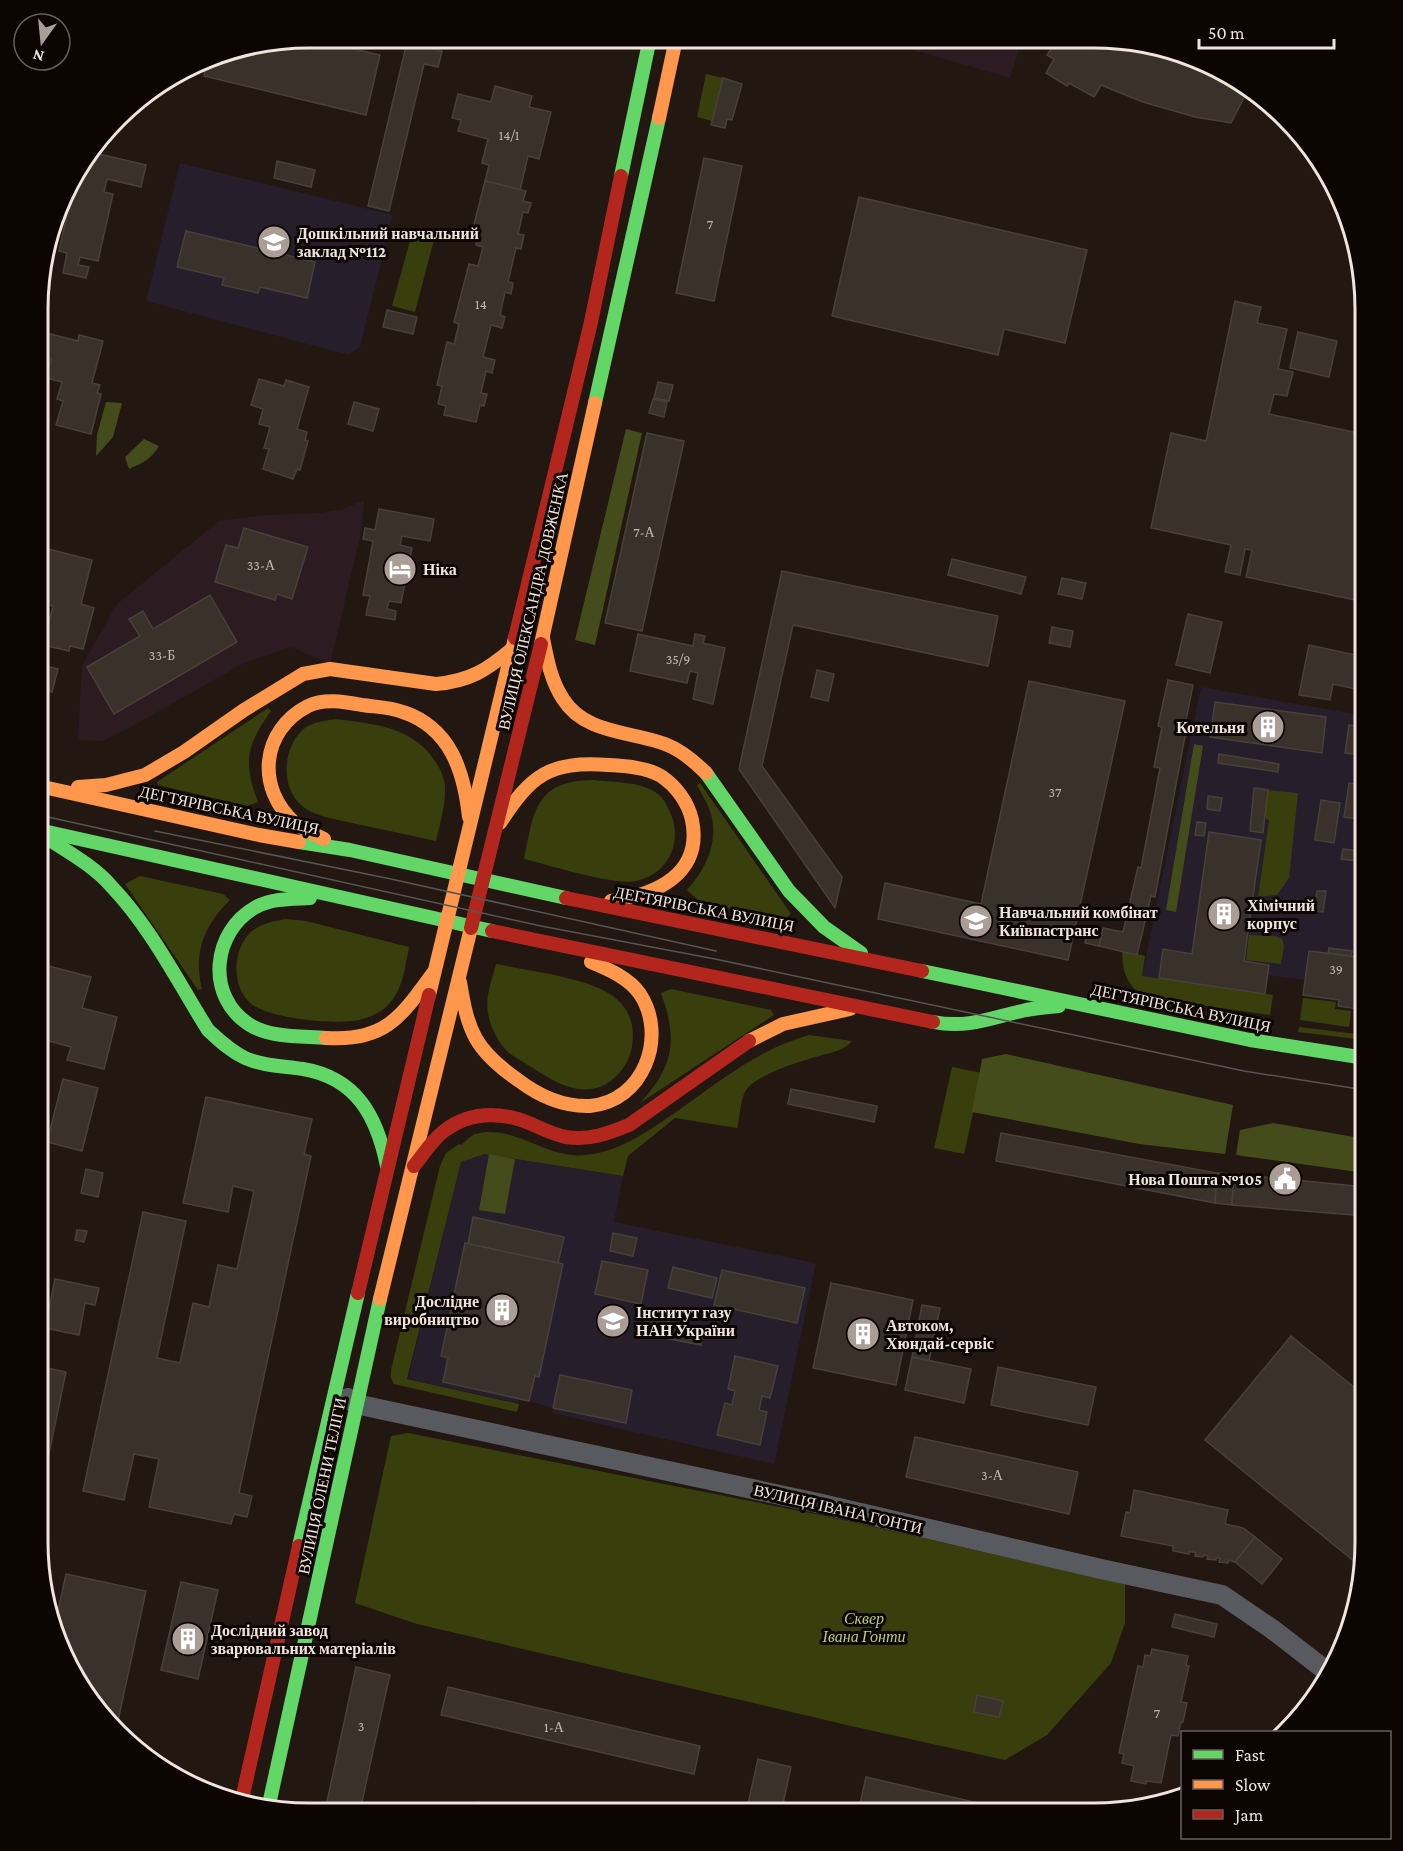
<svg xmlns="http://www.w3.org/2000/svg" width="1403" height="1851" font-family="'Crimson Pro',serif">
<rect width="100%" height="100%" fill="#221811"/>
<g fill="#2c1c22">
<polygon points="875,39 1022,40 1010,78"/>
<polygon points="364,500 362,528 330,664 291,647 244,663 129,728 102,741 78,740 82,665 117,604 219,521 266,515 320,513 344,509"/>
</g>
<g fill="#261e2a">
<polygon points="180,163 393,215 360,347 349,355 146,301"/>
<polygon points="1201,687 1365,716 1365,1010 1338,1006 1339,1000 1305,980 1267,975 1265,994 1142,976"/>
<polygon points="483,1154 623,1176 614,1222 816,1263 774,1464 552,1413 553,1408 519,1398 518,1403 408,1379 461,1162"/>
</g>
<g fill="#383f0d">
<polygon points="706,74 723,78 712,121 697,117"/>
<polygon points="413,230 435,236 415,312 392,306"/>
<path d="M268 708 271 711C246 746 243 762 258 802L247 806 158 785 157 782Z"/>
<path d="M336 719C373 724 412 726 435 761 440 768 444 777 445 786 446 805 440 823 436 841L329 818C319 815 308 812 300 804 280 785 283 745 305 728 315 721 325 721 336 719Z"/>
<path d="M592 780C611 782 638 781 655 792 662 796 666 803 669 810 684 839 670 874 636 881 615 886 549 865 524 859 534 813 534 781 592 780Z"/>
<path d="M700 783 791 914 783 920 700 902 687 890C706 869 720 840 710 811 707 802 701 793 697 785Z"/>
<polygon points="1268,790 1298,793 1289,878 1277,895 1258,897 1269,821 1265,817"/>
<path d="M140 876 223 894 230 900C204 925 193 953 202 989L198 990 125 884Z"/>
<path d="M286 919 306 921 409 947C405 967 403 991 387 1006 380 1013 368 1018 359 1020 335 1025 265 1019 248 1001 231 983 233 947 252 931 263 923 274 921 286 919Z"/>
<polygon points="1249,935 1275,936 1282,939 1284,946 1281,964 1246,960"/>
<path d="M1122 951 1145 956 1142 976 1273 995 1270 1015 1143 997C1126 982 1123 974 1122 951Z"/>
<path d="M496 964C514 967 532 971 550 974 590 983 640 993 632 1046 630 1063 616 1081 600 1087 573 1096 549 1078 528 1065 522 1061 514 1057 509 1053 498 1043 490 1026 488 1013 485 996 492 980 496 964Z"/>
<path d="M671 989 771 1010 774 1015 640 1103C674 1066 678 1040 661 993Z"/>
<polygon points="1303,998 1336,1002 1335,1009 1351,1011 1349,1027 1300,1020"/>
<polygon points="1141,1003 1262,1024 1262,1027 1141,1006"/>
<polygon points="1299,1027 1365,1035 1365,1040 1298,1032"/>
<path d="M809 1035 852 1041C844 1051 832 1052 819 1056 801 1061 754 1075 745 1092 740 1102 740 1117 737 1128L675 1118 628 1156 623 1176 484 1154 461 1162 407 1379 519 1404 517 1412 394 1384 391 1378V1370L440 1166 446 1153 459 1144 461 1145C465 1142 470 1136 475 1134 513 1123 547 1160 586 1155 623 1151 649 1130 679 1110 720 1081 759 1049 809 1035Z"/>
<polygon points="952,1067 982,1073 964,1154 934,1148"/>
<polygon points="408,1433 830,1517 1125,1584 1125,1623 1111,1663 1047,1735 1005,1760 851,1726 417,1624 355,1603 391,1436"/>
</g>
<g fill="#444c1b">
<polygon points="106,402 122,403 113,437 96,456 97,435"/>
<polygon points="626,429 642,433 595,645 575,640"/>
<path d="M144 439 159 446C151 459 143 463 129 469L125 457Z"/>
<polygon points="1194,744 1203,746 1176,912 1166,910"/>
<polygon points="1006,1054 1233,1105 1225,1154 1139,1144 972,1112 982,1059"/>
<polygon points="1273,1123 1354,1137 1365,1125 1365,1173 1236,1155 1240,1130"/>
<polygon points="489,1154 515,1159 505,1214 479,1210"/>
</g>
<g fill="#3a312b" stroke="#48403a" stroke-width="1.5">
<polygon points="307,38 380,55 366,115 204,76 207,60 222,52"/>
<polygon points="963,39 983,39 982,45"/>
<polygon points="1026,40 1038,40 1035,47"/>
<polygon points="1057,40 1129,40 1197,58 1249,88 1231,123 1195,117 1143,102 1101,85 1094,97 1069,83 1067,86 1046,73 1054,59 1047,55"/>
<polygon points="407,42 442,51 438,67 424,64 389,211 368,206"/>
<polygon points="723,78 742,84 732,120 727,119 725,128 711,125"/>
<polygon points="495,86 532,96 529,107 551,112 539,159 528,156 520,190 485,181 489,165 482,163 488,139 458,131 461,120 452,118 458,94 491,102"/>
<polygon points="91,152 146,165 141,187 107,179 104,192 113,194 98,261 80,257 78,265 89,267 86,278 63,273 67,253 59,251 74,184 71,183 74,174"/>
<polygon points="704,158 742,166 714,301 676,293"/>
<polygon points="277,161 315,170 311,187 274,178"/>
<polygon points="485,181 526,191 523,201 531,203 528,213 523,212 518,234 524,235 521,249 516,248 508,282 513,283 511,294 505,292 500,315 505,317 502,328 491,325 483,357 495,360 492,373 486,371 481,393 487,394 484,406 480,405 476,422 444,415 446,406 438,404 442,386 437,385 447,342 454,344 459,324 454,322 469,264 478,266 483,247 476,245 479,230 473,228"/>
<polygon points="859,197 1087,250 1065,343 1004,329 998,355 832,316"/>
<polygon points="186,231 315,262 307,298 260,287 258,293 222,285 224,278 177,267"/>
<polygon points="1235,301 1261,307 1257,323 1287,329 1278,369 1293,372 1287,396 1274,394 1269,414 1358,433 1365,400 1365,602 1246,577 1252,550 1245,549 1240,575 1225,572 1231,545 1151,528 1171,433 1206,441"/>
<polygon points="387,310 417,317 413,334 383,327"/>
<polygon points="1298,332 1337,341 1329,377 1290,368"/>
<polygon points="47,333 78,341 79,335 103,341 92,383 100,385 97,393 101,394 91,434 56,425 63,401 57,399 62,382 46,378 51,359 41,357"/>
<polygon points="259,379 284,386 286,380 309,387 297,429 307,432 305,440 308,441 300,470 297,469 293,479 263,469 269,449 264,448 270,427 259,424 263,409 251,405"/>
<polygon points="658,382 673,385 669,401 654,398"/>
<polygon points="653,399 667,402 664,417 649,413"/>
<polygon points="354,402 379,409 373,431 348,424"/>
<polygon points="647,433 684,441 642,631 605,623"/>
<polygon points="379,509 434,519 430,541 402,536 400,545 412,548 401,603 389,601 387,609 396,611 395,620 366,615 370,596 363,595 373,541 363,539 365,528 375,530"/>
<polygon points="244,528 308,547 292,599 277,594 275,600 215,582 226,545 238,548"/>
<polygon points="48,549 92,560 81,604 94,608 83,649 70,646 69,651 43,645 53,606 39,602 39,584"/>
<polygon points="952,559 1026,577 1021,594 948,575"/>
<polygon points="782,571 998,616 988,666 793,625 762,766 842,877 835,908 739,769"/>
<polygon points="1062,578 1086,583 1082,599 1058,594"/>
<polygon points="210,595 237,642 114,714 87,667 140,636 129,619 143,611 153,629"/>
<polygon points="1188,614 1222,622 1210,673 1176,665"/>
<polygon points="1052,627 1073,631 1070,647 1049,643"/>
<polygon points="638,634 693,646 695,634 705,636 703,643 725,648 713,704 693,699 698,673 690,671 687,683 630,671"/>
<polygon points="1309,645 1365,657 1365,691 1333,684 1330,700 1299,695"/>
<polygon points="39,646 47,648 42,665 58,669 52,692 41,689 39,696"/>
<polygon points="817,670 834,674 828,701 811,697"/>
<polygon points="1168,680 1193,685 1184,730 1186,731 1155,897 1151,896 1137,955 1099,946 1103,928 1123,932 1138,867 1141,868 1160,768 1154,767 1162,727 1158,726"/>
<polygon points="1029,681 1125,701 1068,960 878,919 885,883 981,904"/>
<polygon points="1215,702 1326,717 1322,753 1210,737"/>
<polygon points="1349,725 1365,727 1365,762 1355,760 1355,754 1345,753"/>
<polygon points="1219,754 1279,764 1278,772 1218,763"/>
<polygon points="1349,783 1365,785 1365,820 1344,817"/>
<polygon points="1254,788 1268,790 1263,833 1250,831"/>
<polygon points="1208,796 1222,798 1220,811 1207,809"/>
<polygon points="1321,800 1340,803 1334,843 1315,840"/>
<polygon points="1197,822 1206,823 1204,836 1195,835"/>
<polygon points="1209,832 1261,840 1244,961 1269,965 1265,994 1159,978 1163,949 1192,954"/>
<polygon points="1343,849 1365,852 1365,862 1341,859"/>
<polygon points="1317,891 1326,891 1323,912 1314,911"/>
<polygon points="1087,934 1101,937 1099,946 1085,943"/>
<polygon points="1329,948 1352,951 1351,957 1328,953"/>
<polygon points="1309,951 1365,958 1365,1010 1338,1006 1339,1000 1303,995"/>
<polygon points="41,964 91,977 82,1008 117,1017 104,1069 67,1060 71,1047 38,1038 39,974"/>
<polygon points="63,1079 98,1088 82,1151 47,1142"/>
<polygon points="791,1089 877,1106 874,1122 788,1104"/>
<polygon points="206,1097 312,1119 304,1154 311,1156 239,1493 252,1496 247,1517 234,1514 231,1524 149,1507 159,1459 134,1454 124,1500 83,1491 143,1212 186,1221 157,1358 180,1363 193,1303 209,1307 218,1265 237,1269 254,1191 233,1186 228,1212 183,1203"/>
<polygon points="1001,1133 1217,1173 1215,1203 996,1161"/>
<polygon points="86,1169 103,1173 98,1197 81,1193"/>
<polygon points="1217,1173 1234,1174 1232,1205 1215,1203"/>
<polygon points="1234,1174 1365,1187 1365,1216 1232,1205"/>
<polygon points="473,1217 564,1237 558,1263 468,1244"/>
<polygon points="77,1230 87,1231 84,1242 75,1240"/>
<polygon points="613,1233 637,1238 633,1256 610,1251"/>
<polygon points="465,1243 563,1264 539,1377 535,1376 529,1401 443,1382 448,1358 441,1356"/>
<polygon points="602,1261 648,1270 641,1304 595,1294"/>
<polygon points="673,1267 717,1278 712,1298 668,1288"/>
<polygon points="722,1270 805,1288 797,1323 714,1305"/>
<polygon points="38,1274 47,1277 41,1299 38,1298"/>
<polygon points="55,1279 99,1288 95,1305 85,1303 79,1335 45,1328"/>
<polygon points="831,1283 913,1300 896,1385 813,1368"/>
<polygon points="922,1305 940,1308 929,1361 912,1357"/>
<polygon points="647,1317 704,1329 701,1345 643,1334"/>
<polygon points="1291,1336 1365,1396 1365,1550 1355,1562 1205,1440"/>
<polygon points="735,1356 778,1366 770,1398 762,1396 759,1410 767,1412 760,1445 717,1435 725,1403 732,1405 735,1391 728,1389"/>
<polygon points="912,1357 971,1369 964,1403 905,1390"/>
<polygon points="38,1366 66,1372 38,1506"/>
<polygon points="998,1367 1096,1387 1088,1425 991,1405"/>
<polygon points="560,1375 632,1390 626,1423 553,1408"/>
<polygon points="915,1437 1078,1472 1069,1514 906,1477"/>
<polygon points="1134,1490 1228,1510 1225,1524 1243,1528 1255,1537 1235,1562 1229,1560 1228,1563 1219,1562 1220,1558 1216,1558 1216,1560 1207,1559 1208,1556 1203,1555 1203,1557 1195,1556 1196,1553 1189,1551 1189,1554 1173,1551 1173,1546 1121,1536 1126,1512 1130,1513"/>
<polygon points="1255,1537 1282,1559 1262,1584 1235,1562"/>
<polygon points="66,1574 146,1591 116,1730 105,1721 66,1662 56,1620"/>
<polygon points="181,1582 218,1590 198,1679 161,1670"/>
<polygon points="1175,1614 1217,1624 1214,1637 1172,1627"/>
<polygon points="1152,1649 1188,1656 1186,1665 1189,1666 1181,1702 1187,1703 1183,1722 1181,1722 1178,1736 1171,1735 1161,1783 1147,1781 1146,1784 1131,1781 1134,1766 1122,1763 1124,1754 1119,1753 1138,1666 1143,1667 1145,1655 1150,1656"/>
<polygon points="356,1667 390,1675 384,1701 360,1811 325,1811"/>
<polygon points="448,1687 700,1746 694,1774 441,1715"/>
<polygon points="1310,1693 1316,1697 1285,1732 1280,1732"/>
<polygon points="977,1695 1003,1701 999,1717 974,1712"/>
<polygon points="758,1759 791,1767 781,1813 746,1813"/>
<polygon points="866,1777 1021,1813 858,1813"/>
<polygon points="478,1802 515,1810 515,1812 476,1812"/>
</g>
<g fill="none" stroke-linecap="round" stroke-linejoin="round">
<polyline stroke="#595a5f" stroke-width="20" points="348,1398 356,1404 379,1409 822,1504 1101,1569 1222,1595 1272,1629 1329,1673"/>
<g stroke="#63d668" stroke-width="14">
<polyline points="621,176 650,38"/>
<polyline points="595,403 659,118"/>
<polyline points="706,773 789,891 824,927 861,953"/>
<polyline points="39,830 492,931"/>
<path d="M45 837C68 852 94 866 112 887 151 928 178 982 208 1030 219 1040 230 1051 245 1058 263 1066 284 1066 303 1069 357 1078 377 1117 387 1166"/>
<polyline points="299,842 350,850 566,898"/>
<path d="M310 898C292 899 272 898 256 907 212 931 205 997 250 1025 271 1038 302 1036 326 1038"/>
<polyline points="922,971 1250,1040 1365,1058"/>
<path d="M933 1022C969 1029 993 1017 1026 1010 1037 1008 1048 1007 1059 1006"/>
<polyline points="299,1546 358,1293"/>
<polyline points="268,1809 380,1299"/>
</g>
<g stroke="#ff974d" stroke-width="14">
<polyline points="659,118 676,39"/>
<path d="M543 638C547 659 551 681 563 699 585 734 630 731 665 744 681 750 694 761 706 773"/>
<polyline points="541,644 595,403"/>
<polyline points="39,786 259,835 299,842"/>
<path d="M78 787 106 785 145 775 184 752 244 710 303 674 330 669 436 684C470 681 487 670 513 648"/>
<path d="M500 823C531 775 549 761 608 765 625 766 645 767 661 776 676 786 688 802 692 820 703 874 656 895 611 901"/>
<path d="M324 839C314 834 304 830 296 824 255 789 261 730 308 706 325 698 345 702 362 705 376 707 390 707 403 712 451 728 464 772 469 817"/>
<path d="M460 982C468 1032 475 1050 518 1080 539 1096 562 1107 590 1106 643 1102 668 1037 640 994 629 978 608 969 591 962"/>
<polyline points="429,995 515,638"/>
<path d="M326 1038C385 1042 401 1017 433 973"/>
<polyline points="749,1041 783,1024 850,1009"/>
<polyline points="380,1299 471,928"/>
</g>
<g stroke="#b3261e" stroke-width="14">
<polyline points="515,638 591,322 621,176"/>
<polyline points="566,898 922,971"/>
<polyline points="471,928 541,644"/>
<polyline points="492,931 933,1022"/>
<path d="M414 1166C423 1155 432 1140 444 1131 465 1115 489 1112 514 1118 532 1122 548 1134 566 1137 589 1141 609 1133 629 1125L749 1041"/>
<polyline points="358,1293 429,995"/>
<polyline points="242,1799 299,1546"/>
</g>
<g stroke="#585452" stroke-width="1.5">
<polyline points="39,815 541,926 715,959 1244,1071 1365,1090"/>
<polyline points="155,831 391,879 716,951"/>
</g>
</g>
<defs>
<g id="school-disc" transform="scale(1.725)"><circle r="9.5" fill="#a99d95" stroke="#0c0502"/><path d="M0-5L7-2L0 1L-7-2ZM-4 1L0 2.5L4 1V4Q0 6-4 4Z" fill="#fff"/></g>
<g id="hotel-disc" transform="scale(1.725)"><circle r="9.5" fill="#a99d95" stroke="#0c0502"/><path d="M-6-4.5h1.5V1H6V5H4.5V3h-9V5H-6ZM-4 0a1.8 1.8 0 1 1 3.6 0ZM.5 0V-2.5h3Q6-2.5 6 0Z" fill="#fff"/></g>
<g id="building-disc" transform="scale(1.725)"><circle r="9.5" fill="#a99d95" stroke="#0c0502"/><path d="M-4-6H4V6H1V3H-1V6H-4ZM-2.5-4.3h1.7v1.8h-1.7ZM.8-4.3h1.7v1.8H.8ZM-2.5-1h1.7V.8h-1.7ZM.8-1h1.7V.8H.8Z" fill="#fff"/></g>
<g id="university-disc" transform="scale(1.725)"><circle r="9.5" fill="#a99d95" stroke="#0c0502"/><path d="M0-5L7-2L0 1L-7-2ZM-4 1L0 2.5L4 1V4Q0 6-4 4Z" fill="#fff"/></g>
<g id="civic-disc" transform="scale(1.725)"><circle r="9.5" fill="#a99d95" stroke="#0c0502"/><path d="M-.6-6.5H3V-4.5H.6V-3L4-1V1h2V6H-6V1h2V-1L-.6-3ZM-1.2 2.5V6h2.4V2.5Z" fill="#fff"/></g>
</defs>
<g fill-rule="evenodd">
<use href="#school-disc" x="274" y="242"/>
<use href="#hotel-disc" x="400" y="569"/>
<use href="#building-disc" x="1268" y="727"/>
<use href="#building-disc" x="1224" y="914"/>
<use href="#university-disc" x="976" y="921"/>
<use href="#civic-disc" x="1285" y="1179"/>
<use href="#building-disc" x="502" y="1310"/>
<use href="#university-disc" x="613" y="1321"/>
<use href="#building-disc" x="863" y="1334"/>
<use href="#building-disc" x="188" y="1639"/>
</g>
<g text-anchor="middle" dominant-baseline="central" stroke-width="6" stroke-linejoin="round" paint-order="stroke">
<g font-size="14" fill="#c3b7b0">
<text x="509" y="135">14/1</text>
<text x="710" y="224">7</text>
<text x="481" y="304">14</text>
<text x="644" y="532">7-А</text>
<text x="261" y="565">33-А</text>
<text x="162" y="655">33-Б</text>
<text x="678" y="659">35/9</text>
<text x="1055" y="792">37</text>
<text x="1336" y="969">39</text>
<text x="992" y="1475">3-А</text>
<text x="1157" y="1713">7</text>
<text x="361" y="1726">3</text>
<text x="554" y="1727">1-А</text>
</g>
<g font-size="16" font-weight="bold" fill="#f1e4dc" stroke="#0c0502" text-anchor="start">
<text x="297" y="233">Дошкільний навчальний<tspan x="297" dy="18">заклад №112</tspan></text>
<text x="423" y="569">Ніка</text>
<text x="1245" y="727" text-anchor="end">Котельня</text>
<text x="1247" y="905">Хімічний<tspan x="1247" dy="18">корпус</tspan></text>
<text x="999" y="912">Навчальний комбінат<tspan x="999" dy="18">Київпастранс</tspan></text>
<text x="1262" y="1179" text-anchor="end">Нова Пошта №105</text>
<text x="479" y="1301" text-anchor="end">Дослідне<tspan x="479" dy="18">виробництво</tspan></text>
<text x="636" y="1312">Інститут газу<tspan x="636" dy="18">НАН України</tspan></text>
<text x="886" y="1325">Автоком,<tspan x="886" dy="18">Хюндай-сервіс</tspan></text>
<text x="211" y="1630">Дослідний завод<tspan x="211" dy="18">зварювальних матеріалів</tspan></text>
</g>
<g font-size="16" fill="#f1e4dc" stroke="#0c0502">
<text transform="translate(533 601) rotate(-77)">ВУЛИЦЯ ОЛЕКСАНДРА ДОВЖЕНКА</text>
<text transform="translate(229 810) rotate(12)">ДЕГТЯРІВСЬКА ВУЛИЦЯ</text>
<text transform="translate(704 909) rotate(11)">ДЕГТЯРІВСЬКА ВУЛИЦЯ</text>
<text transform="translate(1181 1008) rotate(12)">ДЕГТЯРІВСЬКА ВУЛИЦЯ</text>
<text transform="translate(322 1486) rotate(-78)">ВУЛИЦЯ ОЛЕНИ ТЕЛІГИ</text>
<text transform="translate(838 1509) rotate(13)">ВУЛИЦЯ ІВАНА ГОНТИ</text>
</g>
<g font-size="16" font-style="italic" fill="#bacd7a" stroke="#0c0502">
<text x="864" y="1618">Сквер<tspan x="864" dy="18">Івана Гонти</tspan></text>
</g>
</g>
<path d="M0 0H1403V1851H0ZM309 48H1094A261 261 0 0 1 1355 309V1542A261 261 0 0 1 1094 1803H309A261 261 0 0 1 48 1542V309A261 261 0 0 1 309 48Z" fill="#0c0502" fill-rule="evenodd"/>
<path fill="none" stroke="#f1e4dc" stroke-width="3" d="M309 48H1094A261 261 0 0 1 1355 309V1542A261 261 0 0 1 1094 1803H309A261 261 0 0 1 48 1542V309A261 261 0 0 1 309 48Z"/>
<rect x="1181" y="1731" width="210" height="108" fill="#0c0502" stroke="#685e59" stroke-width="1.5"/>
<rect x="1193" y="1750" width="30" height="9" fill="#63d668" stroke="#685e59" stroke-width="1.5"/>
<text x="1235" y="1761" font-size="18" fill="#f1e4dc">Fast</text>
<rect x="1193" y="1780" width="30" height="9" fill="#ff974d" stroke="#685e59" stroke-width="1.5"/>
<text x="1235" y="1791" font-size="18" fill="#f1e4dc">Slow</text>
<rect x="1193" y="1810" width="30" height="9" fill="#b3261e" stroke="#685e59" stroke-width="1.5"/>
<text x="1235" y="1821" font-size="18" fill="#f1e4dc">Jam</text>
<g transform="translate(42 42) rotate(195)"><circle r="28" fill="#0c0502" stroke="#685e59" stroke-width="1.5"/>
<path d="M0-4.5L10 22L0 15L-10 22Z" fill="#a99d95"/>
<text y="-9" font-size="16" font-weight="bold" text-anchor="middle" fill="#f1e4dc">N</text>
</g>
<path d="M1199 39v9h135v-9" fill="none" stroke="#f1e4dc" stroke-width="3"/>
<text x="1208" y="39" font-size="18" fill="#f1e4dc" stroke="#0c0502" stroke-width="4.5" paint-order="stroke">50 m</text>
</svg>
